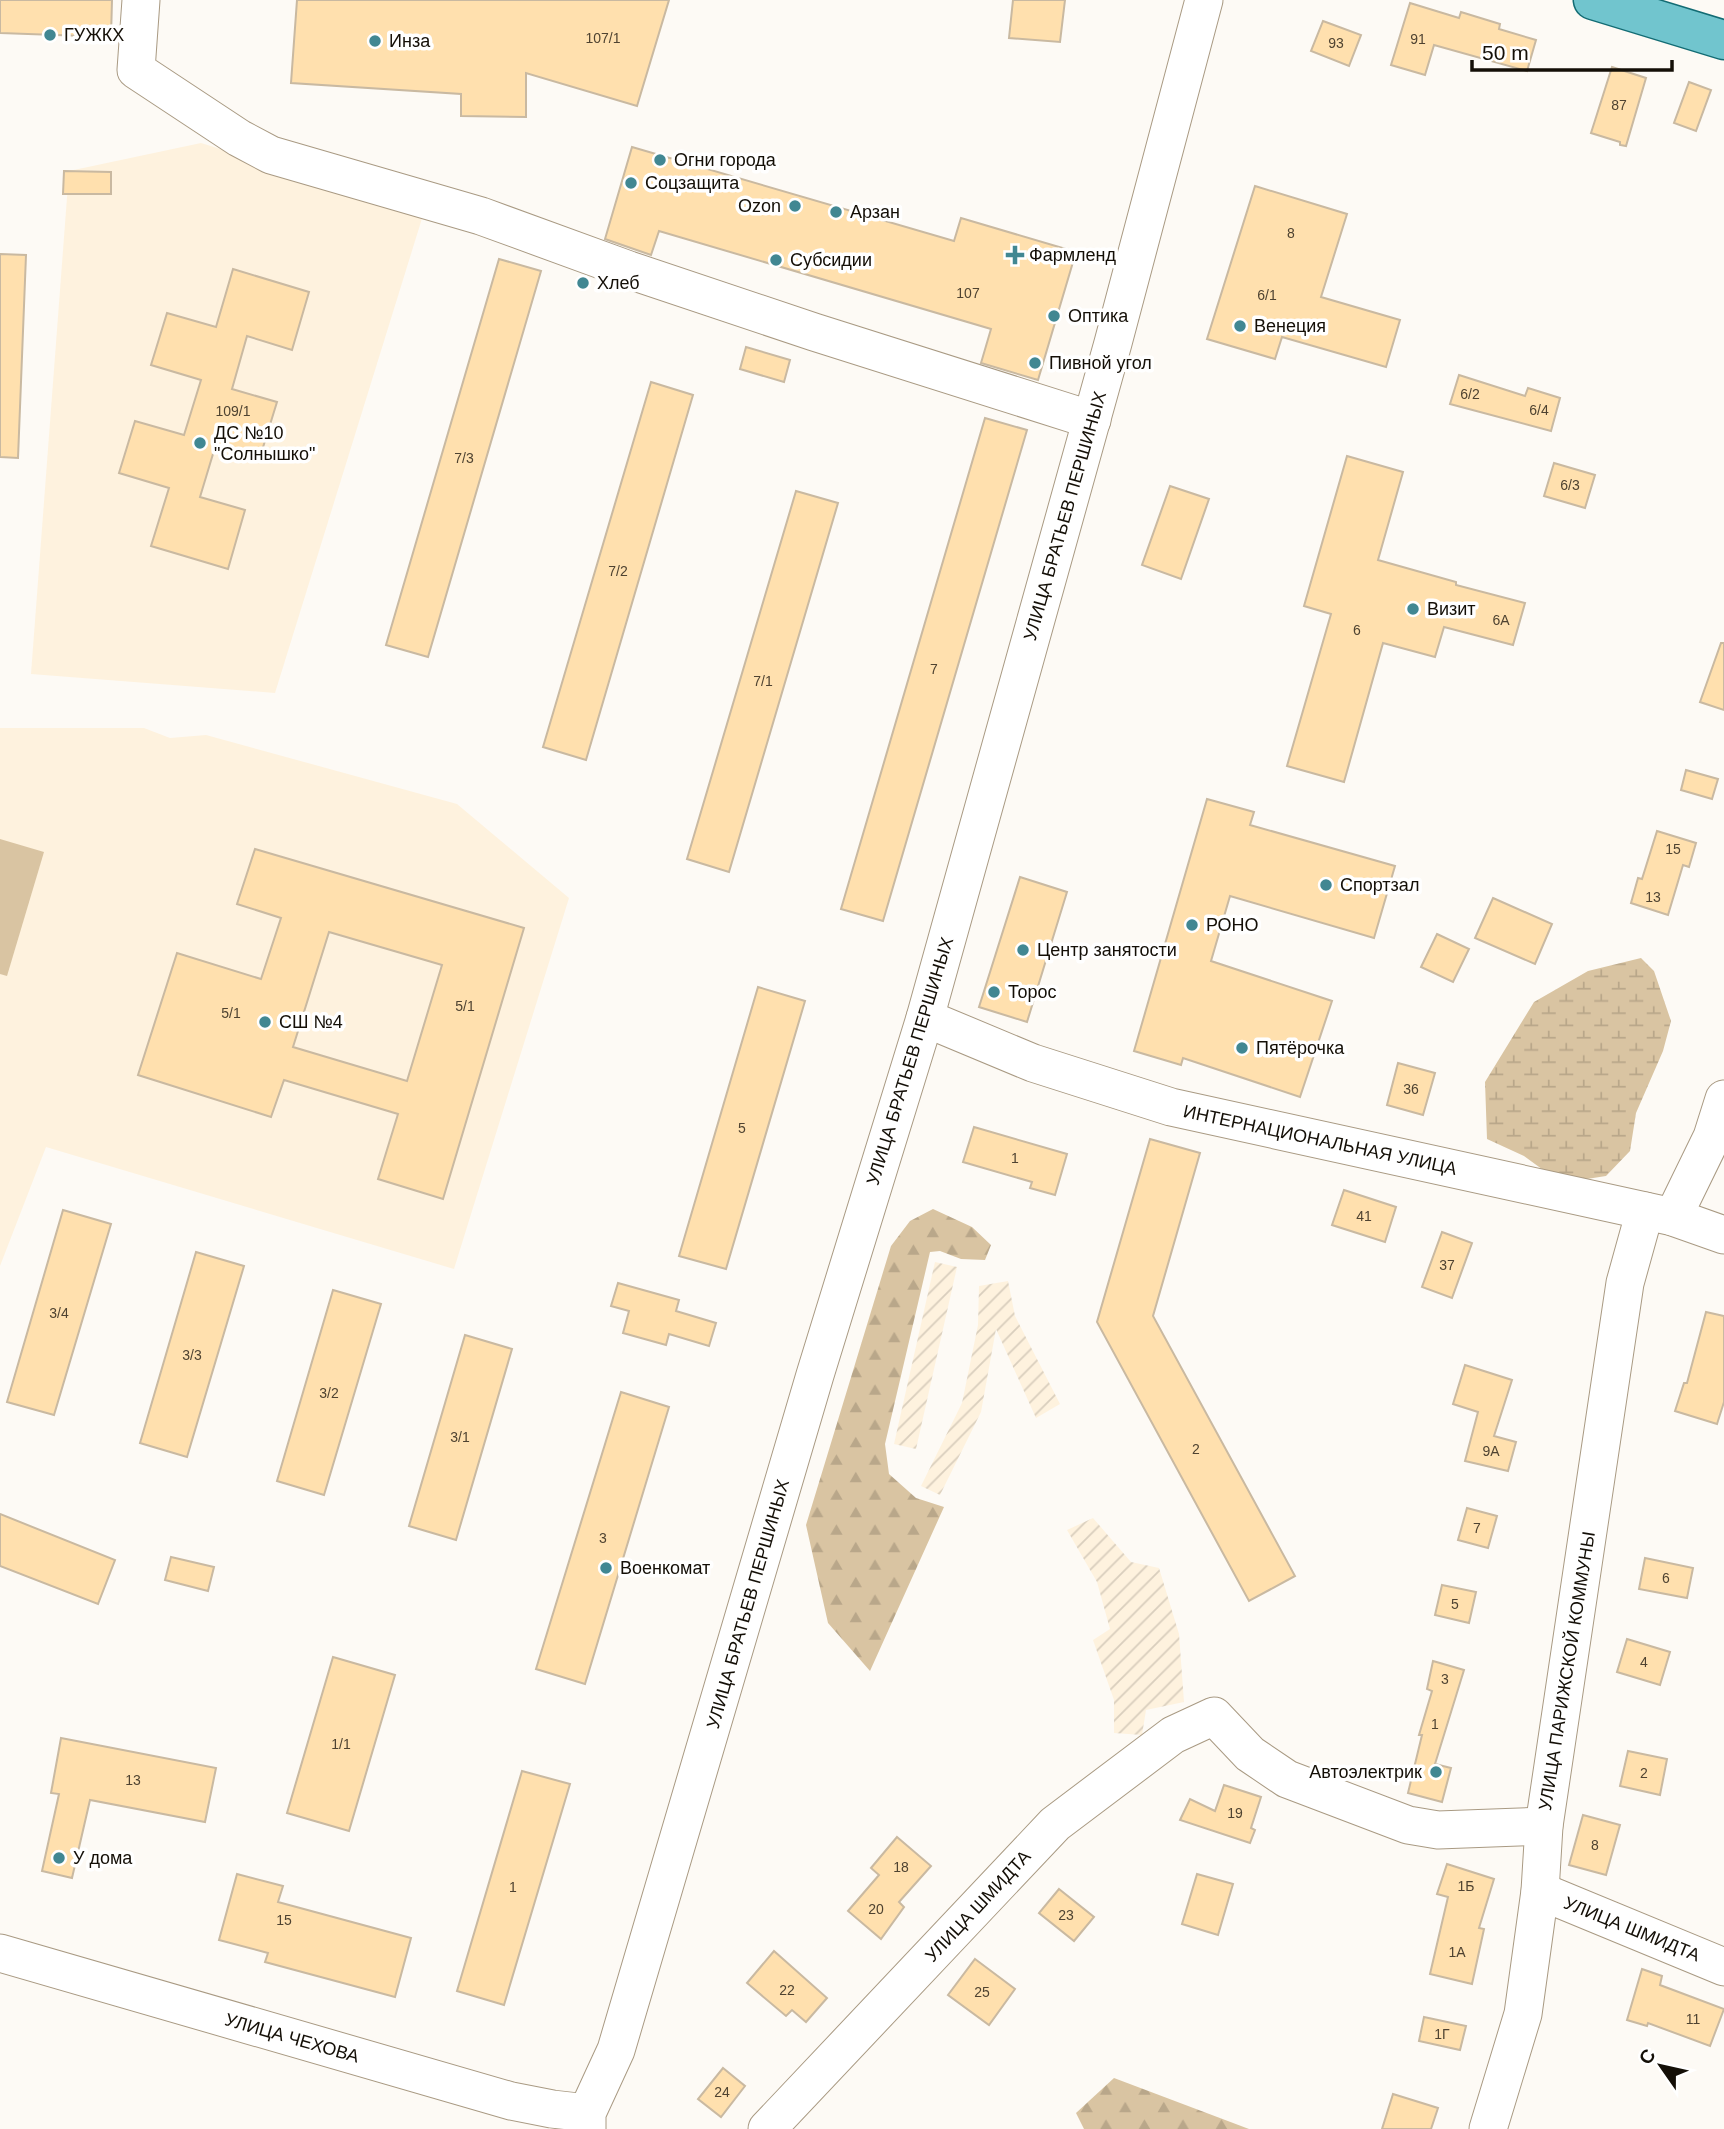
<svg xmlns="http://www.w3.org/2000/svg" width="1724" height="2129" font-family="Arial,sans-serif">
<defs>
<pattern id="industrial-furrows" width="10" height="10" patternUnits="userSpaceOnUse" patternTransform="scale(1.75)"><rect width="10" height="10" fill="#fef2de"/><path d="M-1 1l2-2M0 10L10 0M9 11l2-2" fill="none" stroke="#d9cebd"/></pattern>
<pattern id="forest-firs" width="22" height="20" patternUnits="userSpaceOnUse" patternTransform="scale(1.75)"><rect width="22" height="20" fill="#d9c4a2"/><path d="M5 1l3.5 6h-7zM16 11l3.5 6h-7z" fill="#b9a78a"/></pattern>
<pattern id="wetland-marsh" width="20" height="14" patternUnits="userSpaceOnUse" patternTransform="scale(1.75)"><rect width="20" height="14" fill="#d9c4a2"/><path d="M1 5h8M5 5V1M11 12h8M15 12V8" fill="none" stroke="#b9a78a"/></pattern>
</defs>
<rect width="100%" height="100%" fill="#fdfaf5"/>
<g fill="#fef2de">
<polygon points="201,143 424,212 275,693 31,674 69,171"/>
<polygon points="0,728 144,728 170,738 206,735 457,804 569,898 454,1269 46,1147 0,1266"/>
</g>
<g fill="url(#industrial-furrows)">
<polygon points="935,1262 957,1267 916,1449 894,1444"/>
<polygon points="1008,1281 1015,1316 1060,1404 1036,1418 996,1329 981,1412 940,1495 921,1486 962,1403 978,1325 979,1286"/>
<polygon points="1093,1518 1131,1562 1159,1568 1179,1634 1184,1702 1146,1710 1142,1735 1114,1733 1114,1700 1093,1640 1110,1629 1097,1582 1067,1530"/>
</g>
<g fill="url(#forest-firs)">
<polygon points="933,1209 972,1227 991,1245 985,1260 961,1259 940,1251 930,1252 885,1444 889,1474 916,1498 944,1507 870,1671 828,1623 806,1525 891,1246 910,1221"/>
<polygon points="1114,2078 1249,2129 1084,2129 1076,2113"/>
</g>
<polygon fill="url(#wetland-marsh)" points="1641,958 1654,971 1671,1021 1663,1051 1636,1113 1630,1151 1606,1176 1561,1183 1524,1156 1487,1139 1485,1082 1534,1002 1588,971"/>
<polygon fill="#d9c4a2" points="0,839 44,852 7,976 0,974"/>
<g fill="#ffe0ae" stroke="#c9b9a1" stroke-width="2" fill-rule="evenodd">
<polygon points="0,0 112,0 111,37 0,33"/>
<polygon points="297,0 669,0 637,106 526,73 526,117 461,116 461,94 291,83"/>
<polygon points="1013,0 1065,0 1060,42 1009,38"/>
<polygon points="1410,3 1459,18 1461,12 1500,24 1499,29 1536,40 1527,71 1434,45 1425,75 1391,65"/>
<polygon points="1323,21 1361,35 1349,66 1311,51"/>
<polygon points="1612,67 1646,78 1626,146 1620,145 1620,142 1591,133"/>
<polygon points="1689,82 1711,90 1696,131 1674,123"/>
<polygon points="632,147 954,241 961,218 1076,252 1038,380 981,363 991,329 659,231 651,255 605,239"/>
<polygon points="64,171 111,172 111,194 63,194"/>
<polygon points="1255,186 1347,214 1321,297 1400,320 1386,367 1282,337 1275,359 1207,339"/>
<polygon points="0,254 26,255 18,458 0,457"/>
<polygon points="499,259 541,271 428,657 386,645"/>
<polygon points="233,269 309,292 292,350 247,336 232,389 277,402 260,457 216,444 200,497 245,510 228,569 151,546 169,488 119,473 135,421 184,435 201,380 151,365 167,313 216,327"/>
<polygon points="746,347 790,360 784,382 740,369"/>
<polygon points="1459,375 1525,396 1528,388 1560,398 1551,431 1450,404"/>
<polygon points="651,382 693,395 586,760 543,747"/>
<polygon points="985,418 1027,430 883,921 841,909"/>
<polygon points="1347,456 1403,472 1378,560 1456,582 1456,585 1525,603 1513,645 1444,627 1435,657 1383,643 1344,782 1287,766 1331,614 1304,606"/>
<polygon points="1554,463 1595,475 1585,508 1544,496"/>
<polygon points="1170,486 1209,499 1181,579 1142,565"/>
<polygon points="796,491 838,503 729,872 687,859"/>
<polygon points="1721,643 1724,643 1724,710 1700,702"/>
<polygon points="1686,770 1718,779 1712,799 1681,790"/>
<polygon points="1207,799 1254,812 1250,825 1395,866 1374,938 1230,896 1211,961 1332,1001 1300,1097 1183,1058 1181,1065 1134,1051"/>
<polygon points="1657,831 1696,843 1689,867 1683,865 1668,915 1631,903 1638,878 1642,879"/>
<path d="M255 849 524 928 443 1199 378 1179 398 1114 284 1080 271 1117 138 1075 177 953 261 979 281 918 237 904ZM329 932 442 965 407 1081 293 1047Z"/>
<polygon points="1020,877 1067,892 1027,1022 979,1007"/>
<polygon points="1493,898 1552,924 1535,964 1475,938"/>
<polygon points="1437,934 1469,949 1453,982 1421,967"/>
<polygon points="758,987 805,1001 726,1269 679,1256"/>
<polygon points="1398,1063 1435,1073 1423,1115 1387,1105"/>
<polygon points="974,1127 1067,1154 1055,1195 1030,1188 1032,1182 963,1162"/>
<polygon points="1150,1139 1200,1153 1153,1316 1295,1576 1249,1601 1097,1322"/>
<polygon points="1344,1190 1396,1207 1385,1242 1332,1225"/>
<polygon points="63,1210 111,1224 54,1415 7,1402"/>
<polygon points="1442,1232 1472,1243 1452,1298 1422,1287"/>
<polygon points="196,1252 244,1266 187,1457 140,1443"/>
<polygon points="618,1283 679,1300 676,1311 716,1323 709,1346 669,1334 666,1345 623,1333 629,1311 611,1306"/>
<polygon points="333,1290 381,1304 324,1495 277,1481"/>
<polygon points="1706,1312 1724,1316 1724,1402 1717,1424 1675,1411 1684,1383 1687,1383"/>
<polygon points="465,1335 512,1349 456,1540 409,1526"/>
<polygon points="1465,1365 1512,1380 1494,1436 1516,1442 1508,1471 1465,1461 1478,1412 1453,1404"/>
<polygon points="621,1392 669,1407 585,1684 536,1669"/>
<polygon points="1467,1508 1497,1516 1488,1548 1458,1540"/>
<polygon points="0,1514 115,1560 98,1604 0,1566"/>
<polygon points="171,1557 214,1567 208,1591 165,1580"/>
<polygon points="1645,1558 1693,1568 1687,1598 1639,1589"/>
<polygon points="1442,1585 1476,1592 1469,1623 1435,1615"/>
<polygon points="1627,1639 1670,1652 1660,1685 1617,1672"/>
<polygon points="333,1657 395,1675 349,1831 287,1813"/>
<polygon points="1433,1661 1464,1670 1435,1764 1451,1768 1442,1802 1408,1793 1422,1735 1419,1735 1432,1691 1427,1689"/>
<polygon points="61,1738 216,1768 205,1822 90,1800 72,1878 42,1871 59,1794 51,1793"/>
<polygon points="1628,1751 1667,1759 1660,1795 1620,1786"/>
<polygon points="522,1771 570,1784 504,2005 457,1991"/>
<polygon points="1224,1785 1261,1797 1251,1828 1255,1830 1250,1843 1180,1820 1190,1799 1215,1811"/>
<polygon points="1583,1815 1620,1825 1606,1875 1569,1865"/>
<polygon points="897,1837 931,1866 899,1902 904,1907 881,1939 848,1911 879,1875 871,1868"/>
<polygon points="1447,1864 1494,1879 1479,1928 1484,1929 1472,1984 1430,1974 1448,1897 1437,1894"/>
<polygon points="237,1874 283,1886 278,1902 411,1938 395,1997 265,1962 268,1953 219,1940"/>
<polygon points="1197,1874 1233,1884 1218,1935 1182,1924"/>
<polygon points="1059,1889 1094,1917 1074,1941 1039,1913"/>
<polygon points="774,1951 827,1998 806,2022 792,2010 786,2016 747,1983"/>
<polygon points="975,1959 1015,1989 989,2025 948,1995"/>
<polygon points="1642,1969 1662,1976 1660,1985 1724,2009 1710,2046 1648,2023 1647,2026 1627,2020"/>
<polygon points="1424,2017 1466,2026 1460,2050 1419,2041"/>
<polygon points="723,2068 745,2086 721,2117 698,2099"/>
<polygon points="1393,2094 1438,2108 1431,2129 1382,2129"/>
</g>
<g fill="none" stroke-linecap="round" stroke-linejoin="round">
<g stroke="#a99a83" stroke-width="39">
<g id="minor">
<polyline points="141,0 136,70 239,138 271,155 481,216 629,270 814,332 1092,420"/>
<polyline points="925,1018 1033,1063 1171,1107 1673,1217 1724,1235"/>
<polyline points="1673,1217 1712,1137 1724,1099"/>
<polyline points="1540,1891 1724,1967"/>
<polyline points="0,1953 511,2101 552,2109 587,2113"/>
<polyline points="587,2129 587,2113 616,2050 815,1375 925,1018 1113,343 1204,0"/>
<polyline points="767,2129 1055,1824 1173,1735 1214,1716 1250,1754 1287,1779 1408,1825 1438,1830 1544,1826"/>
<polyline points="1488,2129 1523,2014 1540,1891 1544,1826 1625,1283 1645,1211"/>
</g>
</g>
<g stroke="#136c74" stroke-width="41">
<polyline id="major" points="1593,0 1724,40"/>
</g>
<use href="#minor" stroke="#fff" stroke-width="37"/>
<use href="#major" stroke="#71c5ce" stroke-width="38"/>
</g>
<g fill="#418792" stroke="#fff" stroke-width="2.5">
<circle cx="50" cy="35" r="7"/>
<circle cx="375" cy="41" r="7"/>
<circle cx="660" cy="160" r="7"/>
<circle cx="631" cy="183" r="7"/>
<circle cx="795" cy="206" r="7"/>
<circle cx="836" cy="212" r="7"/>
<path d="M1011.5 244.5h7v7h7v7h-7v7h-7v-7h-7v-7h7z"/>
<circle cx="776" cy="260" r="7"/>
<circle cx="583" cy="283" r="7"/>
<circle cx="1054" cy="316" r="7"/>
<circle cx="1240" cy="326" r="7"/>
<circle cx="1035" cy="363" r="7"/>
<circle cx="200" cy="443" r="7"/>
<circle cx="1413" cy="609" r="7"/>
<circle cx="1326" cy="885" r="7"/>
<circle cx="1192" cy="925" r="7"/>
<circle cx="1023" cy="950" r="7"/>
<circle cx="994" cy="992" r="7"/>
<circle cx="265" cy="1022" r="7"/>
<circle cx="1242" cy="1048" r="7"/>
<circle cx="606" cy="1568" r="7"/>
<circle cx="1436" cy="1772" r="7"/>
<circle cx="59" cy="1858" r="7"/>
</g>
<g text-anchor="middle" dominant-baseline="central" stroke-width="7" stroke-linejoin="round" paint-order="stroke">
<g font-size="14" fill="#4f4331">
<text x="603" y="38">107/1</text>
<text x="1418" y="39">91</text>
<text x="1336" y="43">93</text>
<text x="1619" y="105">87</text>
<text x="1291" y="233">8</text>
<text x="968" y="293">107</text>
<text x="1267" y="295">6/1</text>
<text x="1470" y="394">6/2</text>
<text x="1539" y="410">6/4</text>
<text x="233" y="411">109/1</text>
<text x="464" y="458">7/3</text>
<text x="1570" y="485">6/3</text>
<text x="618" y="571">7/2</text>
<text x="1501" y="620">6А</text>
<text x="1357" y="630">6</text>
<text x="934" y="669">7</text>
<text x="763" y="681">7/1</text>
<text x="1673" y="849">15</text>
<text x="1653" y="897">13</text>
<text x="465" y="1006">5/1</text>
<text x="231" y="1013">5/1</text>
<text x="1411" y="1089">36</text>
<text x="742" y="1128">5</text>
<text x="1015" y="1158">1</text>
<text x="1364" y="1216">41</text>
<text x="1447" y="1265">37</text>
<text x="59" y="1313">3/4</text>
<text x="192" y="1355">3/3</text>
<text x="329" y="1393">3/2</text>
<text x="460" y="1437">3/1</text>
<text x="1196" y="1449">2</text>
<text x="1491" y="1451">9А</text>
<text x="1477" y="1528">7</text>
<text x="603" y="1538">3</text>
<text x="1666" y="1578">6</text>
<text x="1455" y="1604">5</text>
<text x="1644" y="1662">4</text>
<text x="1445" y="1679">3</text>
<text x="1435" y="1724">1</text>
<text x="341" y="1744">1/1</text>
<text x="1644" y="1773">2</text>
<text x="133" y="1780">13</text>
<text x="1235" y="1813">19</text>
<text x="1595" y="1845">8</text>
<text x="901" y="1867">18</text>
<text x="1466" y="1886">1Б</text>
<text x="513" y="1887">1</text>
<text x="876" y="1909">20</text>
<text x="1066" y="1915">23</text>
<text x="284" y="1920">15</text>
<text x="1457" y="1952">1А</text>
<text x="787" y="1990">22</text>
<text x="982" y="1992">25</text>
<text x="1693" y="2019">11</text>
<text x="1442" y="2034">1Г</text>
<text x="722" y="2092">24</text>
</g>
<g font-size="18" fill="#140f07" stroke="#fff" text-anchor="start">
<text x="64" y="35">ГУЖКХ</text>
<text x="389" y="41">Инза</text>
<text x="674" y="160">Огни города</text>
<text x="645" y="183">Соцзащита</text>
<text x="781" y="206" text-anchor="end">Ozon</text>
<text x="850" y="212">Арзан</text>
<text x="1029" y="255">Фармленд</text>
<text x="790" y="260">Субсидии</text>
<text x="597" y="283">Хлеб</text>
<text x="1068" y="316">Оптика</text>
<text x="1254" y="326">Венеция</text>
<text x="1049" y="363">Пивной угол</text>
<text x="214" y="433">ДС №10<tspan x="214" dy="21">"Солнышко"</tspan></text>
<text x="1427" y="609">Визит</text>
<text x="1340" y="885">Спортзал</text>
<text x="1206" y="925">РОНО</text>
<text x="1037" y="950">Центр занятости</text>
<text x="1008" y="992">Торос</text>
<text x="279" y="1022">СШ №4</text>
<text x="1256" y="1048">Пятёрочка</text>
<text x="620" y="1568">Военкомат</text>
<text x="1422" y="1772" text-anchor="end">Автоэлектрик</text>
<text x="73" y="1858">У дома</text>
</g>
<g font-size="18" fill="#140f07" stroke="#fff">
<text transform="translate(1065 516) rotate(-74)">УЛИЦА БРАТЬЕВ ПЕРШИНЫХ</text>
<text transform="translate(910 1061) rotate(-73)">УЛИЦА БРАТЬЕВ ПЕРШИНЫХ</text>
<text transform="translate(1320 1140) rotate(12)">ИНТЕРНАЦИОНАЛЬНАЯ УЛИЦА</text>
<text transform="translate(748 1604) rotate(-74)">УЛИЦА БРАТЬЕВ ПЕРШИНЫХ</text>
<text transform="translate(1567 1671) rotate(-81)">УЛИЦА ПАРИЖСКОЙ КОММУНЫ</text>
<text transform="translate(978 1906) rotate(-47)">УЛИЦА ШМИДТА</text>
<text transform="translate(1632 1929) rotate(22)">УЛИЦА ШМИДТА</text>
<text transform="translate(292 2038) rotate(16)">УЛИЦА ЧЕХОВА</text>
</g>
</g>
<g transform="translate(1661 2066) rotate(304)" stroke="#ffffff" stroke-width="5" paint-order="stroke">
<path d="M0-5L12 26L0 18L-12 26Z" fill="#140f07"/>
<text y="-10" font-size="19" font-weight="bold" text-anchor="middle" fill="#140f07">С</text>
</g>
<path d="M1472 60v10h200v-10" fill="none" stroke="#140f07" stroke-width="3.5"/>
<text x="1482" y="60" font-size="21" fill="#140f07" stroke="#ffffff" stroke-width="5" paint-order="stroke">50 m</text>
</svg>
